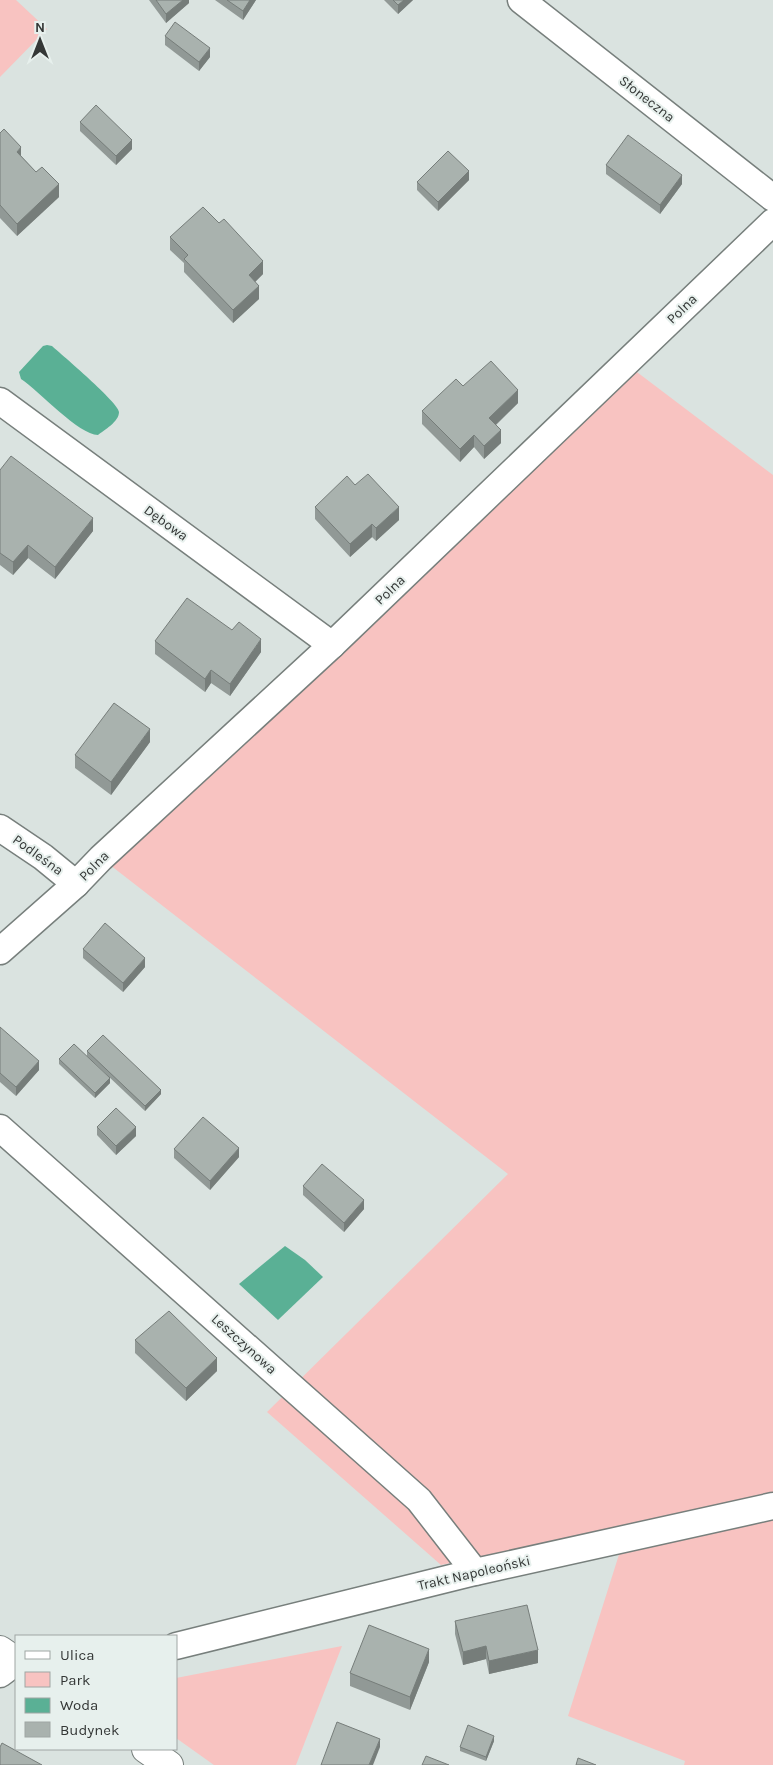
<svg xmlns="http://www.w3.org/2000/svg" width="773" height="1765" font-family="Karla,sans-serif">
<rect width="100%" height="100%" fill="#dae3e0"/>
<g fill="#f8c3c1">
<polygon points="0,0 16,0 47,29 0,77"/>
<polygon points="625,363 773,475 773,1765 684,1765 685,1761 568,1716 628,1526 441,1565 267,1412 508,1174 101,858"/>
<polygon points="342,1646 296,1765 214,1765 176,1738 176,1678"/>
</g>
<g fill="#5ab095">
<path d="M47 345 52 346C62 355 119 403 119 412 119 422 104 430 98 435 79 435 39 391 21 379L19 372 43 346Z"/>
<polygon points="285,1246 305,1260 323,1277 278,1320 239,1284"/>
</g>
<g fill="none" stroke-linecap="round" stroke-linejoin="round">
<g stroke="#777f7c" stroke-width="29">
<g id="street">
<polyline points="521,0 773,198"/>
<polyline points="0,401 332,645"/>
<polyline points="0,828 43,857 76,884"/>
<polyline points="0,951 76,884 101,858 332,645 773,222"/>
<polyline points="0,1128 419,1500 475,1572"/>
<polyline points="176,1646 475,1572 773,1506"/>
<polyline points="0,1674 16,1662"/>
</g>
</g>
<g stroke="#777f7c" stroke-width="30">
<g id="secondary">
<polyline points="0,1650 16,1661"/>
<polyline points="146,1749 169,1765"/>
</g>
</g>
<use href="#street" stroke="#fff" stroke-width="26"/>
<use href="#secondary" stroke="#fff" stroke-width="28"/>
</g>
<g fill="#919996">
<polygon points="149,0 189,0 189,3 166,23"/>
<polygon points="215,0 256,0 243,20"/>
<polygon points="384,0 413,0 398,14"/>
<polygon points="165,36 210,57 199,71 165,45"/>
<polygon points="80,122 132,149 116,165 80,131"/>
<polygon points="0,133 59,197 17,236 0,218"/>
<polygon points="606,165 682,184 660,214 606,174"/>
<polygon points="469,180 438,211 417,190 417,182"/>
<polygon points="170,237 263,274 255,282 259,299 233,323 184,272 184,263 170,250"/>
<polygon points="463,386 518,403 496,425 501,443 484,459 474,447 460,462 422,424 422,411"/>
<polygon points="0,470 93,531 55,579 28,558 13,575 0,565"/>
<polygon points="355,485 399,520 376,541 372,537 350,557 315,519 315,507"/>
<polygon points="155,641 261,652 230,696 211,683 205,692 155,654"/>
<polygon points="150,742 111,795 75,768 75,755"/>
<polygon points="83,949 145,967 123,992 83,958"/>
<polygon points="0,1027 39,1070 16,1096 0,1082"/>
<polygon points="87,1051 161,1094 145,1111 87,1056"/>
<polygon points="59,1059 110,1083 95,1098 59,1064"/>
<polygon points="97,1127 136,1136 116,1155 97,1135"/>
<polygon points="174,1149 239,1157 210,1190 174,1158"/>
<polygon points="303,1186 364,1209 344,1232 303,1195"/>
<polygon points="135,1340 217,1371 186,1401 135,1353"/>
<polygon points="455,1621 538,1663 489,1674 486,1659 463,1665 455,1634"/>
<polygon points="429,1662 410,1710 350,1686 350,1673"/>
<polygon points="494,1741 486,1761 460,1751 460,1747"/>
</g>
<g fill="#767d7a">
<polygon points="183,0 189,0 189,3 166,23 166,14"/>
<polygon points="250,0 256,0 243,20 243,11"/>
<polygon points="404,0 413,0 398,14 398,5"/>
<polygon points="210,48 210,57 199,71 199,62"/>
<polygon points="132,140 132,149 116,165 116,156"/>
<polygon points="21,147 21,160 17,152"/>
<polygon points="469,171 469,180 438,211 438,202"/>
<polygon points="682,175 682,184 660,214 660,205"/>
<polygon points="59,184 59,197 17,236 17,224"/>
<polygon points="263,261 263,274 249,288 249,275"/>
<polygon points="259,286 259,299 233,323 233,310"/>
<polygon points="518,390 518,403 489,431 489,418"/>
<polygon points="501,430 501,443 484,459 484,446"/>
<polygon points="474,435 474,447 460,462 460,449"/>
<polygon points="399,507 399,520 376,541 376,528"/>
<polygon points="93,518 93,531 55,579 55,567"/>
<polygon points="372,524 372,537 350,557 350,544"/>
<polygon points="28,545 28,558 13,575 13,562"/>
<polygon points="261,639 261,652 230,696 230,684"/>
<polygon points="211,670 211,683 205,692 205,679"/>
<polygon points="150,729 150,742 111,795 111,782"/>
<polygon points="145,958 145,967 123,992 123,983"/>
<polygon points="39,1061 39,1070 16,1096 16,1087"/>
<polygon points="110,1078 110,1083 95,1098 95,1093"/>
<polygon points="161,1090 161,1094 145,1111 145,1106"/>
<polygon points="136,1127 136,1136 116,1155 116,1146"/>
<polygon points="239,1148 239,1157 210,1190 210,1181"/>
<polygon points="364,1200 364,1209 344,1232 344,1223"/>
<polygon points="217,1358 217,1371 186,1401 186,1388"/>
<polygon points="486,1646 486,1659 463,1665 463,1652"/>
<polygon points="429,1649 429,1662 410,1710 410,1697"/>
<polygon points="538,1650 538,1663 489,1674 489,1661"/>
<polygon points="494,1736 494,1741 486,1761 486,1757"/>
<polygon points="380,1739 380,1747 373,1765 369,1765"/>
</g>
<g fill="#a9b2ae" stroke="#767d7a">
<polygon points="156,0 183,0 166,14"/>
<polygon points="227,0 250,0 243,11"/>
<polygon points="393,0 404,0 398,5"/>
<polygon points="175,22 210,48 199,62 165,36"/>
<polygon points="96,105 132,140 116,156 80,122"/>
<polygon points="4,129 21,147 17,152 36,172 42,167 59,184 17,224 0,205 0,133"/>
<polygon points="628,135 682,175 660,205 606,165"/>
<polygon points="448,151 469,171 438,202 417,182"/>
<polygon points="203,207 219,223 224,219 263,261 249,275 259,286 233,310 184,259 188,255 170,237"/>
<polygon points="491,361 518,390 489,418 501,430 484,446 474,435 460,449 422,411 456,379 463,386"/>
<polygon points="11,456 93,518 55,567 28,545 13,562 0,553 0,470"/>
<polygon points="368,474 399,507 376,528 372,524 350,544 315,507 347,476 355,485"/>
<polygon points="187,598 232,630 239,622 261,639 230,684 211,670 205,679 155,641"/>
<polygon points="114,703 150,729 111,782 75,755"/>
<polygon points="105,923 145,958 123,983 83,949"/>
<polygon points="0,1027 39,1061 16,1087 0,1073"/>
<polygon points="103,1035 161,1090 145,1106 87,1051"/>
<polygon points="74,1044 110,1078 95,1093 59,1059"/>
<polygon points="116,1108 136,1127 116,1146 97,1127"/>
<polygon points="203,1117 239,1148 210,1181 174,1149"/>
<polygon points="322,1164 364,1200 344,1223 303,1186"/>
<polygon points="169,1311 217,1358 186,1388 135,1340"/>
<polygon points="527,1605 538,1650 489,1661 486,1646 463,1652 455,1621"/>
<polygon points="369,1625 429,1649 410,1697 350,1673"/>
<polygon points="337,1722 380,1739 369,1765 321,1765"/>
<polygon points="468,1725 494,1736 486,1757 460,1747"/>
<polygon points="2,1743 42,1765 0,1765 0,1747"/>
<polygon points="426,1756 449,1765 422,1765"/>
<polygon points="578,1758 596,1765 576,1765"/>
</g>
<g text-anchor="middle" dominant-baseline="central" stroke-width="4" stroke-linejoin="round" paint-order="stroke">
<g font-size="14" fill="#343736" stroke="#e7f0ed">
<text transform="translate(647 99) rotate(38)">Słoneczna</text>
<text transform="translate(682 309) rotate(-44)">Polna</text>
<text transform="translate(166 523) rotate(36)">Dębowa</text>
<text transform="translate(390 590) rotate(-44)">Polna</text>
<text transform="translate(38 855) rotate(36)">Podleśna</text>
<text transform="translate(94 866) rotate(-45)">Polna</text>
<text transform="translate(244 1344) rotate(42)">Leszczynowa</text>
<text transform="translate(474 1573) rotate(-13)">Trakt Napoleoński</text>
</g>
</g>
<rect x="15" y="1635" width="162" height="115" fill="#e7f0ed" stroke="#9fa6a4"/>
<rect x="25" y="1651" width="25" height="8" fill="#ffffff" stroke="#9fa6a4"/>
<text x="60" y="1660" font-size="15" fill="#343736">Ulica</text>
<rect x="25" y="1672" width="25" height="15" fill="#f8c3c1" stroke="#9fa6a4"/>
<text x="60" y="1685" font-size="15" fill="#343736">Park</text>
<rect x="25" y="1698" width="25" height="15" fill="#5ab095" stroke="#9fa6a4"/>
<text x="60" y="1710" font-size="15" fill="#343736">Woda</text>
<rect x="25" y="1722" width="25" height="15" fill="#a9b2ae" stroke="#9fa6a4"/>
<text x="60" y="1735" font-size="15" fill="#343736">Budynek</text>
<g transform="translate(40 40)" stroke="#e7f0ed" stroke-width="4" paint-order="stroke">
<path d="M0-4L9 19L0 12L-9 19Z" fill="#343736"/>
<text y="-8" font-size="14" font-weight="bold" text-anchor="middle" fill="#343736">N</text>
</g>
</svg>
